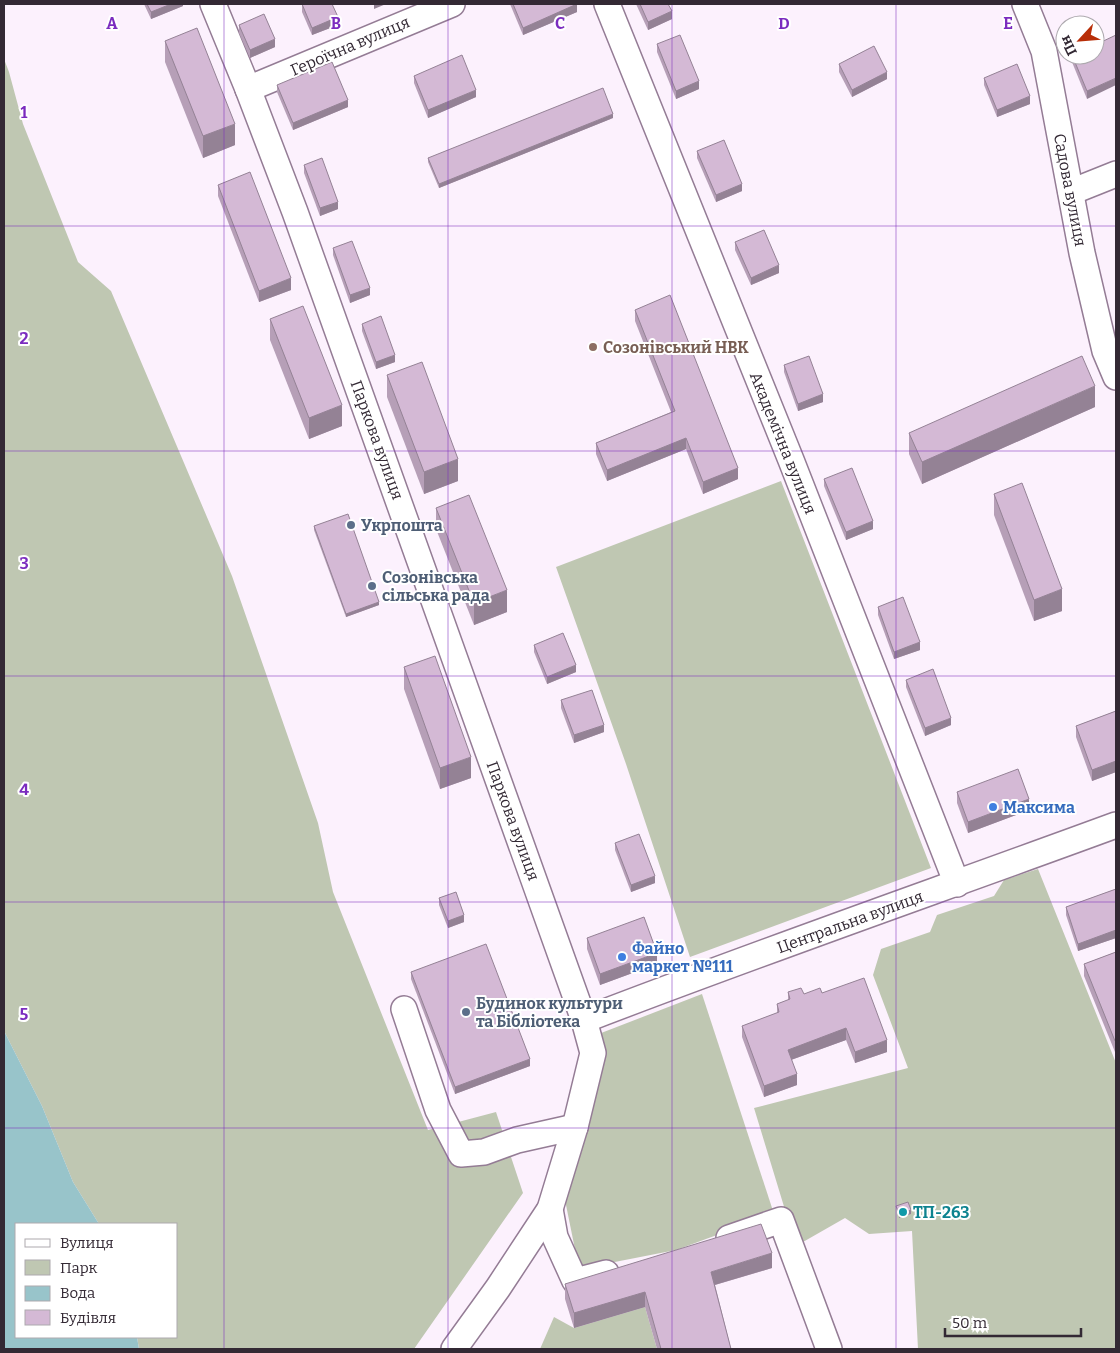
<svg xmlns="http://www.w3.org/2000/svg" width="1120" height="1353" font-family="Bitter,serif">
<rect width="100%" height="100%" fill="#fcf1fd"/>
<g fill="#bfc7b2">
<polygon points="4,59 9,72 23,124 78,262 111,291 232,576 318,823 333,892 428,1130 496,1112 523,1193 414,1349 139,1349 137,1337 176,1337 176,1224 99,1224 73,1182 42,1106 4,1031"/>
<polygon points="781,481 931,868 690,957 626,764 556,567"/>
<polygon points="1038,869 1116,1063 1116,1349 918,1349 912,1231 869,1234 845,1218 796,1246 754,1108 908,1068 873,975 881,949 930,932 937,915 994,896 1004,880"/>
<polygon points="702,994 774,1214 676,1250 579,1269 565,1200 596,1035"/>
<polygon points="645,1307 657,1349 540,1349 554,1317 574,1328"/>
</g>
<polygon fill="#98c4ca" points="4,1031 42,1106 73,1182 99,1224 16,1224 16,1337 137,1337 139,1349 4,1349"/>
<g fill="none" stroke-linecap="round" stroke-linejoin="round">
<g stroke="#947c95" stroke-width="28">
<g id="minor">
<polyline points="213,4 248,89 295,212 584,1020 593,1053 575,1127 550,1209 498,1288 454,1349"/>
<polyline points="607,4 791,460 957,884"/>
<polyline points="1025,4 1044,51 1082,253 1105,351 1116,377"/>
<polyline points="248,89 452,4"/>
<polyline points="1071,192 1116,174"/>
<polyline points="404,1009 438,1110 461,1154 484,1152 517,1140 575,1127"/>
<path d="M584 1020C760 952 939 890 1116 825"/>
<polyline points="550,1209 555,1237 575,1281 606,1273"/>
<polyline points="729,1238 781,1220 829,1349"/>
</g>
</g>
<use href="#minor" stroke="#fff" stroke-width="25"/>
</g>
<g fill="#b69fb7">
<polygon points="144,4 183,4 183,6 151,19"/>
<polygon points="302,4 338,25 312,35 302,12"/>
<polygon points="510,4 577,4 577,12 523,35"/>
<polygon points="636,4 668,4 672,19 648,30"/>
<polygon points="239,25 275,47 250,58 239,33"/>
<polygon points="165,41 235,145 203,158 165,62"/>
<polygon points="657,44 699,89 676,99 657,52"/>
<polygon points="1072,55 1095,55 1087,99 1072,62"/>
<polygon points="839,64 887,79 852,97 839,72"/>
<polygon points="414,76 476,97 428,118 414,83"/>
<polygon points="984,78 1030,104 997,117 984,85"/>
<polygon points="277,85 348,107 293,130 277,92"/>
<polygon points="613,118 439,188 428,162 428,158"/>
<polygon points="697,151 742,191 716,202 697,158"/>
<polygon points="304,165 338,209 320,216 304,173"/>
<polygon points="218,185 291,290 259,302 218,196"/>
<polygon points="735,242 779,273 751,285 735,250"/>
<polygon points="333,248 370,295 350,303 333,255"/>
<polygon points="635,310 738,479 703,494 686,449 607,481 596,454 596,443 671,412 635,321"/>
<polygon points="270,319 342,426 309,439 270,340"/>
<polygon points="362,324 395,362 376,369 362,331"/>
<polygon points="784,365 823,402 798,411 784,372"/>
<polygon points="387,375 458,481 424,494 387,397"/>
<polygon points="1095,407 922,484 909,454 909,433"/>
<polygon points="824,479 873,529 846,540 824,486"/>
<polygon points="994,494 1062,611 1034,621 994,515"/>
<polygon points="436,508 507,612 474,625 436,529"/>
<polygon points="314,526 379,605 346,617 314,530"/>
<polygon points="878,607 920,650 894,659 878,615"/>
<polygon points="534,645 576,672 547,684 534,652"/>
<polygon points="404,667 471,778 440,789 404,689"/>
<polygon points="906,680 951,725 925,736 906,687"/>
<polygon points="561,700 604,732 574,743 561,708"/>
<polygon points="1116,711 1116,772 1092,781 1076,737 1076,726"/>
<polygon points="957,792 1029,810 968,833 957,803"/>
<polygon points="615,843 655,883 631,892 615,850"/>
<polygon points="1116,889 1116,938 1078,951 1066,915 1066,907"/>
<polygon points="439,898 464,922 448,928 439,905"/>
<polygon points="587,938 657,964 600,985 587,949"/>
<polygon points="1116,952 1115,1052 1084,976 1084,964"/>
<polygon points="411,972 530,1066 455,1094 411,979"/>
<polygon points="788,992 804,994 822,993 887,1052 855,1063 846,1040 791,1060 797,1085 764,1097 742,1037 742,1026 777,1013 777,1004 788,1000"/>
<polygon points="772,1268 715,1285 731,1349 657,1349 645,1307 574,1328 565,1299 565,1284"/>
</g>
<g fill="#948295">
<polygon points="171,4 183,4 183,6 151,19 151,12"/>
<polygon points="374,4 386,4 374,9"/>
<polygon points="577,4 577,12 523,35 523,28"/>
<polygon points="672,11 672,19 648,30 648,22"/>
<polygon points="338,17 338,25 312,35 312,28"/>
<polygon points="275,39 275,47 250,58 250,50"/>
<polygon points="887,72 887,79 852,97 852,90"/>
<polygon points="1116,78 1116,85 1087,99 1087,91"/>
<polygon points="699,81 699,89 676,99 676,91"/>
<polygon points="476,90 476,97 428,118 428,110"/>
<polygon points="1030,96 1030,104 997,117 997,110"/>
<polygon points="348,100 348,107 293,130 293,123"/>
<polygon points="613,114 613,118 439,188 439,184"/>
<polygon points="235,124 235,145 203,158 203,136"/>
<polygon points="742,184 742,191 716,202 716,195"/>
<polygon points="338,202 338,209 320,216 320,208"/>
<polygon points="779,265 779,273 751,285 751,278"/>
<polygon points="291,278 291,290 259,302 259,291"/>
<polygon points="370,288 370,295 350,303 350,295"/>
<polygon points="395,355 395,362 376,369 376,362"/>
<polygon points="1095,386 1095,407 922,484 922,462"/>
<polygon points="823,394 823,402 798,411 798,404"/>
<polygon points="342,405 342,426 309,439 309,418"/>
<polygon points="686,438 686,449 607,481 607,470"/>
<polygon points="458,459 458,481 424,494 424,472"/>
<polygon points="738,468 738,479 703,494 703,482"/>
<polygon points="873,521 873,529 846,540 846,532"/>
<polygon points="1062,589 1062,611 1034,621 1034,600"/>
<polygon points="507,590 507,612 474,625 474,603"/>
<polygon points="379,602 379,605 346,617 346,614"/>
<polygon points="920,642 920,650 894,659 894,652"/>
<polygon points="576,665 576,672 547,684 547,677"/>
<polygon points="951,718 951,725 925,736 925,728"/>
<polygon points="604,725 604,732 574,743 574,735"/>
<polygon points="471,757 471,778 440,789 440,768"/>
<polygon points="1116,761 1116,772 1092,781 1092,770"/>
<polygon points="1029,799 1029,810 968,833 968,822"/>
<polygon points="655,876 655,883 631,892 631,885"/>
<polygon points="464,915 464,922 448,928 448,921"/>
<polygon points="1116,930 1116,938 1078,951 1078,944"/>
<polygon points="657,953 657,964 600,985 600,974"/>
<polygon points="846,1028 846,1040 788,1061 788,1050"/>
<polygon points="887,1040 887,1052 855,1063 855,1052"/>
<polygon points="1116,1040 1116,1051 1115,1052 1115,1041"/>
<polygon points="530,1059 530,1066 455,1094 455,1087"/>
<polygon points="797,1074 797,1085 764,1097 764,1086"/>
<polygon points="911,1210 911,1214 899,1218 899,1214"/>
<polygon points="772,1253 772,1268 711,1286 711,1272"/>
<polygon points="645,1292 645,1307 574,1328 574,1313"/>
</g>
<g fill="#d4b9d5" stroke="#948295">
<polygon points="147,4 171,4 151,12"/>
<polygon points="302,4 332,4 338,17 312,28"/>
<polygon points="513,4 577,4 523,28"/>
<polygon points="640,4 668,4 672,11 648,22"/>
<polygon points="264,14 275,39 250,50 239,25"/>
<polygon points="197,28 235,124 203,136 165,41"/>
<polygon points="680,35 699,81 676,91 657,44"/>
<polygon points="1116,35 1116,78 1087,91 1072,55 1095,55 1095,45"/>
<polygon points="874,46 887,72 852,90 839,64"/>
<polygon points="462,55 476,90 428,110 414,76"/>
<polygon points="332,62 348,100 293,123 277,85"/>
<polygon points="1017,64 1030,96 997,110 984,78"/>
<polygon points="603,88 613,114 439,184 428,158"/>
<polygon points="724,140 742,184 716,195 697,151"/>
<polygon points="322,158 338,202 320,208 304,165"/>
<polygon points="250,172 291,278 259,291 218,185"/>
<polygon points="764,230 779,265 751,278 735,242"/>
<polygon points="352,241 370,288 350,295 333,248"/>
<polygon points="670,295 738,468 703,482 686,438 607,470 596,443 675,411 635,310"/>
<polygon points="303,306 342,405 309,418 270,319"/>
<polygon points="381,316 395,355 376,362 362,324"/>
<polygon points="809,356 823,394 798,404 784,365"/>
<polygon points="1082,356 1095,386 922,462 909,433"/>
<polygon points="422,362 458,459 424,472 387,375"/>
<polygon points="852,468 873,521 846,532 824,479"/>
<polygon points="1022,483 1062,589 1034,600 994,494"/>
<polygon points="469,495 507,590 474,603 436,508"/>
<polygon points="348,514 379,602 346,614 314,526"/>
<polygon points="903,597 920,642 894,652 878,607"/>
<polygon points="563,633 576,665 547,677 534,645"/>
<polygon points="435,656 471,757 440,768 404,667"/>
<polygon points="933,669 951,718 925,728 906,680"/>
<polygon points="592,690 604,725 574,735 561,700"/>
<polygon points="1116,711 1116,761 1092,770 1076,726"/>
<polygon points="1018,769 1029,799 968,822 957,792"/>
<polygon points="639,834 655,876 631,885 615,843"/>
<polygon points="1116,889 1116,930 1078,944 1066,907"/>
<polygon points="456,892 464,915 448,921 439,898"/>
<polygon points="644,917 657,953 600,974 587,938"/>
<polygon points="486,944 530,1059 455,1087 411,972"/>
<polygon points="1116,952 1116,1040 1115,1041 1084,964"/>
<polygon points="864,978 887,1040 855,1052 846,1028 788,1050 797,1074 764,1086 742,1026 779,1012 777,1004 790,999 788,992 801,988 804,994 820,988 822,993"/>
<polygon points="908,1202 911,1210 899,1214 896,1206"/>
<polygon points="761,1224 772,1253 711,1272 731,1349 661,1349 645,1292 574,1313 565,1284"/>
</g>
<path fill="none" stroke="#7b2cbf" stroke-width="1" stroke-opacity="0.55" d="M224 4V1349M448 4V1349M672 4V1349M896 4V1349M4 226H1116M4 451H1116M4 676H1116M4 902H1116M4 1128H1116"/>
<circle fill="#8d6e63" stroke="#fff" stroke-width="2" cx="593" cy="347" r="5"/>
<g fill="#5c6f8a" stroke="#fff" stroke-width="2">
<circle cx="351" cy="525" r="5"/>
<circle cx="372" cy="586" r="5"/>
<circle cx="466" cy="1012" r="5"/>
</g>
<g fill="#3f7fe0" stroke="#fff" stroke-width="2">
<circle cx="993" cy="807" r="5"/>
<circle cx="622" cy="957" r="5"/>
</g>
<circle fill="#0f9aa8" stroke="#fff" stroke-width="2" cx="903" cy="1212" r="5"/>
<g text-anchor="middle" dominant-baseline="central" stroke-width="4" stroke-linejoin="round" paint-order="stroke">
<g font-size="16" fill="#332934" stroke="#fff">
<text transform="translate(350 46) rotate(-23)">Героїчна вулиця</text>
<text transform="translate(1070 190) rotate(79)">Садова вулиця</text>
<text transform="translate(377 440) rotate(70)">Паркова вулиця</text>
<text transform="translate(783 443) rotate(68)">Академічна вулиця</text>
<text transform="translate(513 821) rotate(70)">Паркова вулиця</text>
<text transform="translate(850 922) rotate(-20)">Центральна вулиця</text>
</g>
<g font-size="16" font-weight="bold" fill="#785e54" stroke="#fff" text-anchor="start">
<text x="603" y="347">Созонівський НВК</text>
</g>
<g font-size="16" font-weight="bold" fill="#4e5e75" stroke="#fff" text-anchor="start">
<text x="361" y="525">Укрпошта</text>
<text x="382" y="577">Созонівська<tspan x="382" dy="18">сільська рада</tspan></text>
<text x="476" y="1003">Будинок культури<tspan x="476" dy="18">та Бібліотека</tspan></text>
</g>
<g font-size="16" font-weight="bold" fill="#366cbe" stroke="#fff" text-anchor="start">
<text x="1003" y="807">Максима</text>
<text x="632" y="948">Файно<tspan x="632" dy="18">маркет №111</tspan></text>
</g>
<g font-size="16" font-weight="bold" fill="#0d838f" stroke="#fff" text-anchor="start">
<text x="913" y="1212">ТП-263</text>
</g>
</g>
<g font-size="16" text-anchor="middle" font-weight="bold" fill="#7b2cbf" stroke="#fff" stroke-width="4" stroke-linejoin="round" paint-order="stroke">
<text x="112" y="29">A</text>
<text x="336" y="29">B</text>
<text x="560" y="29">C</text>
<text x="784" y="29">D</text>
<text x="1008" y="29">E</text>
<text x="24" y="118">1</text>
<text x="24" y="344">2</text>
<text x="24" y="569">3</text>
<text x="24" y="795">4</text>
<text x="24" y="1020">5</text>
</g>
<rect width="1120" height="1353" fill="none" stroke="#332934" stroke-width="10"/>
<rect x="15" y="1223" width="162" height="115" fill="#ffffff" stroke="#ada9ae"/>
<rect x="25" y="1239" width="25" height="8" fill="#ffffff" stroke="#ada9ae"/>
<text x="60" y="1248" font-size="15" fill="#332934">Вулиця</text>
<rect x="25" y="1260" width="25" height="15" fill="#bfc7b2" stroke="#ada9ae"/>
<text x="60" y="1273" font-size="15" fill="#332934">Парк</text>
<rect x="25" y="1286" width="25" height="15" fill="#98c4ca" stroke="#ada9ae"/>
<text x="60" y="1298" font-size="15" fill="#332934">Вода</text>
<rect x="25" y="1310" width="25" height="15" fill="#d4b9d5" stroke="#ada9ae"/>
<text x="60" y="1323" font-size="15" fill="#332934">Будівля</text>
<g transform="translate(1080 40) rotate(244)"><circle r="24" fill="#ffffff" stroke="#ada9ae"/>
<path d="M0-4L9 19L0 12L-9 19Z" fill="#b82e08"/>
<text y="-8" font-size="14" font-weight="bold" text-anchor="middle" fill="#332934">Пн</text>
</g>
<path d="M945 1328v8h136v-8" fill="none" stroke="#332934" stroke-width="2.5"/>
<text x="952" y="1328" font-size="15" fill="#332934" stroke="#ffffff" stroke-width="4" paint-order="stroke">50 m</text>
</svg>
